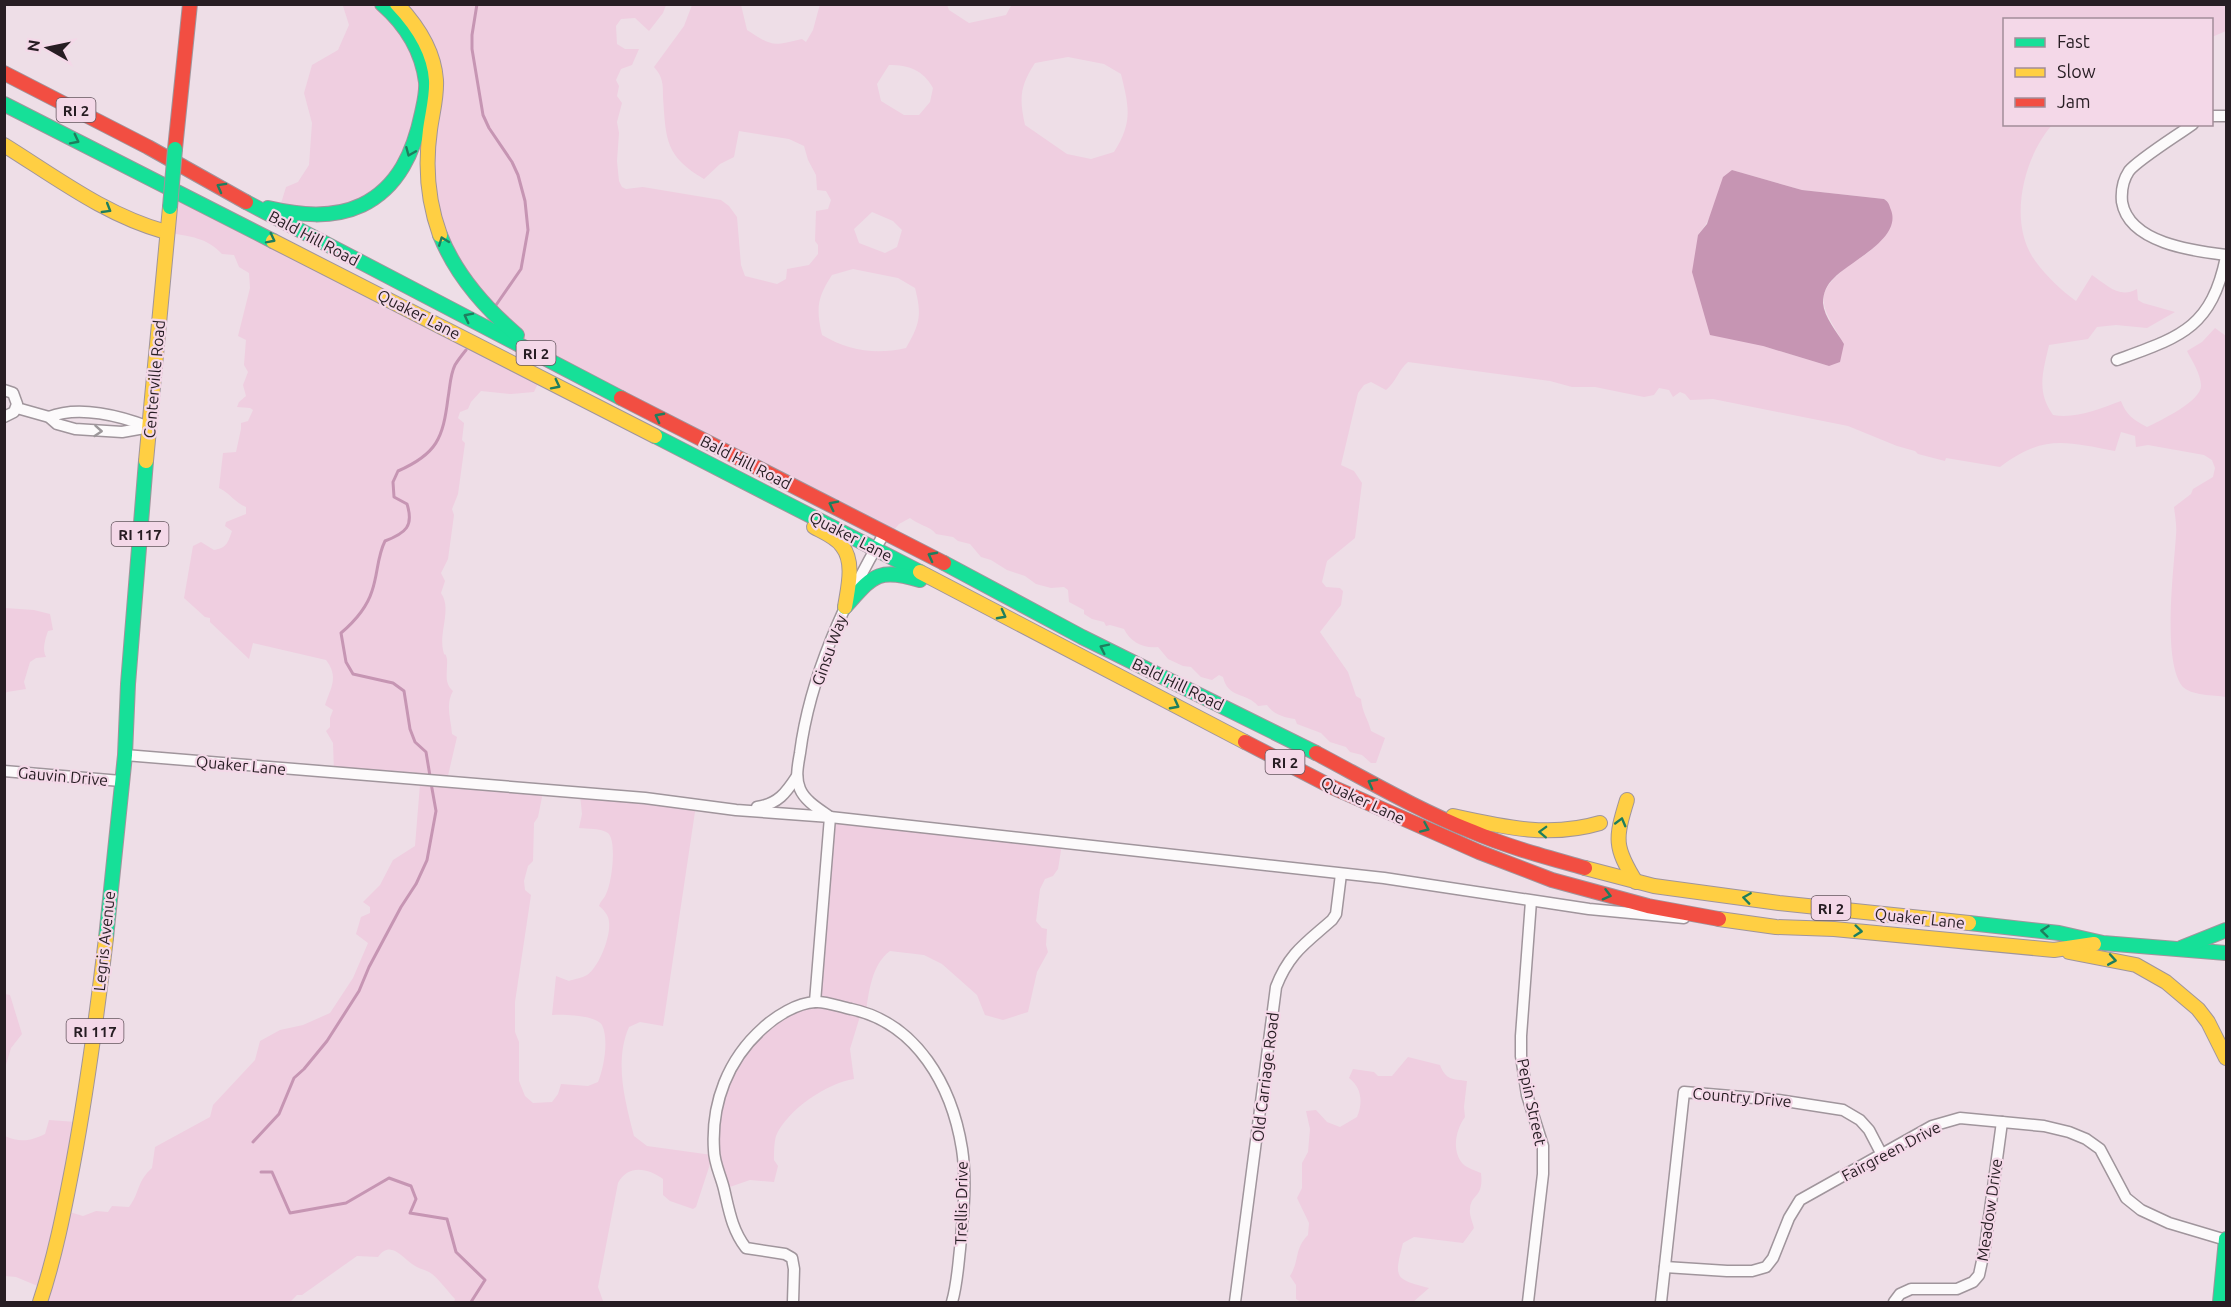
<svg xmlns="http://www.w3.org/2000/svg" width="2231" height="1307" font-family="Ubuntu,sans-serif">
<rect width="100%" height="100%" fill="#eedee7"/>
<g fill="#efcee0" fill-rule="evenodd">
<path d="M820 4 947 5 949 10 969 23 1006 15 1012 4 2226 5V31L2212 37V20H2004V124L2052 125C2023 158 2007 224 2036 262 2046 276 2062 291 2076 301L2092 275C2107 285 2119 299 2137 289L2138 300 2143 303 2175 312 2147 328 2116 325 2097 327 2088 339 2049 345C2043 372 2036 391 2053 415 2076 419 2099 409 2121 401 2126 415 2134 420 2147 427 2160 421 2201 401 2201 386 2201 374 2192 361 2187 351L2202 342 2215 328 2226 336V697C2214 695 2191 696 2182 686 2162 659 2174 568 2176 535 2177 526 2175 516 2174 507L2191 494 2193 489 2213 477 2215 468 2212 460 2204 455 2148 445 2136 447 2135 436 2121 432 2115 451C2065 442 2044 434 2000 467L1946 458 1945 461 1918 454 1915 451 1897 446 1848 426 1713 399 1690 400 1685 394 1680 392 1673 397 1669 390 1659 388 1654 395 1644 397 1595 387H1572L1550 381 1408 362C1399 369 1396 382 1386 390L1371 382 1364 385 1358 393 1341 465 1354 471 1362 483 1355 538 1327 561 1322 582 1326 587 1340 588 1343 591 1341 605 1320 632 1348 672 1356 696 1361 699C1362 712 1368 719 1371 731L1385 738 1376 763H1371L1362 755 1350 752 1346 747 1330 742 1321 733 1297 724 1295 719C1284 717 1274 715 1267 705L1258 706C1247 692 1228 699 1223 677L1219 675 1212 680 1201 677 1191 667 1183 666 1168 659 1158 647C1144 649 1130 642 1124 629L1110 625 1106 626 1104 622 1092 619 1084 614V610L1069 602 1068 590 1064 587 1051 588 1036 584 1025 576 1007 570 991 560 981 557 970 544 958 541 953 537 936 534C930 526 918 525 910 518L899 524 887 538 534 349 485 309 432 213 435 79 396 5H666L663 13 649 31 635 18 621 19 616 26 617 44 625 49H639L632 65 621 69 616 80 619 86 617 96 622 103 617 122 619 133 617 161 619 181 622 187 626 189 643 187 721 200 729 206 737 217 741 265 745 276 777 284 786 279 787 269 809 265 818 254V245L815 241 816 211 828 209 831 200 826 191 817 190 816 175 808 160 804 146 789 139 739 131 734 157 720 164 704 179C665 156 666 140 663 97 663 84 663 77 654 67L684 26 692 5H741L747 30C773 47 772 46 802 39L806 42 813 30ZM1068 57 1104 64 1121 74C1129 107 1133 122 1114 152L1091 159 1067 154 1025 125C1019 98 1020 86 1035 63ZM889 65C909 65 923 70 933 88L930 102 919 115H904L881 101 877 84ZM1732 170 1802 190 1884 199 1888 202C1885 212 1881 240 1875 246 1869 253 1860 258 1852 263 1810 295 1821 304 1844 344L1829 366 1763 346 1698 235C1712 219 1722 190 1732 170ZM872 212 893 221 902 230 897 247 885 253 859 243 854 229ZM853 269 898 278 915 288C922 315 920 324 906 348 876 355 849 351 822 335 816 308 817 298 832 275Z"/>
<polygon points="340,5 383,5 396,18 425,83 400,173 355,208 279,210 286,187 298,182 309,165 312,123 304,93 312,65 338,50 349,25 343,6"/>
<path d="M171 196 540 379 534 392 511 394 481 391 471 402 468 409 460 412 458 418 464 423 462 440 465 443 458 494 452 509 454 515 448 559 441 573 445 581 441 593C452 608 439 632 443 650 445 659 445 650 447 659 448 671 443 682 453 691 445 705 451 719 452 734L457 737 447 780 543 792 538 817 534 823 533 861 528 866 524 881 525 890 531 895 515 1002V1032L519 1042V1081L525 1096 533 1103 552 1102 558 1094 561 1084 588 1086 598 1082C604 1068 609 1039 602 1025 596 1015 562 1014 552 1015L556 976 569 981C574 979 582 978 587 975 599 967 611 936 609 922 609 916 604 910 599 906 601 900 604 899 606 894 612 883 617 841 608 833 601 828 587 829 579 828L582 814 580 795 696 805 663 1026 640 1022 629 1027C614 1061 625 1101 634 1136L647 1146 712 1155 721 1084 770 1019 812 1002 829 818 1062 844 1058 869 1053 876 1045 879 1040 889 1036 921 1042 928 1047 929 1046 945 1048 952 1037 972 1028 1012 1003 1020 985 1015 977 995 942 964 924 955 890 951C872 964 869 991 866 1011L861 1013 850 1049 854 1079C827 1083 787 1110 776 1136 774 1143 774 1153 774 1160L778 1166 774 1182 750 1180 724 1189 712 1158 696 1207 693 1209 670 1201 663 1195V1179C648 1168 628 1164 618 1183L598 1287 603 1301 607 1302H454L455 1299C447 1291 438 1277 429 1272 423 1269 417 1268 412 1264 401 1256 390 1240 378 1257L357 1256 302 1295H297L290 1302H38L40 1287 16 1277 5 1276V1136C20 1143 30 1141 45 1134L49 1120 76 1122 63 1210 83 1216 96 1211 108 1212 112 1206 129 1207C140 1192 137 1181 152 1168L155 1147 210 1117 213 1105 255 1060 260 1041 280 1030 303 1025 330 1013 353 978 368 943 356 934 361 917 370 913V907L363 902 380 885 393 860 415 846 420 784 334 772 333 743 326 731 330 727V718L333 710 325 705C331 687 339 677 326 660L253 643 249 659 210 622V618L205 617 184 598 193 546 201 542 214 550C227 548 228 542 232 531L225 526 226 522 246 514V507C234 502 231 494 219 488L223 453 236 452 241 429V423L248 421 253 410 250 408 237 407 239 402 246 396 243 385 248 372 244 365 246 340 238 336 250 288 249 273 239 267 234 255 222 254C208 238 189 236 169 233Z"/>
<path d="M5 608 34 610 50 614 53 630 48 631C45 639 42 650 46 657L36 658 30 662 24 682 26 689 7 692 5 694Z"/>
<polygon points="5,994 10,995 22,1034 11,1048 5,1068"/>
<path d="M1408 1057 1440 1065C1446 1080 1452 1079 1467 1081L1464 1107 1465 1117C1456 1129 1451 1151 1463 1164 1467 1168 1476 1171 1481 1173 1484 1199 1471 1193 1470 1209 1469 1215 1473 1223 1474 1228L1463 1243 1414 1237 1403 1243C1394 1278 1394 1279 1429 1288L1413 1302H1301L1296 1299V1285L1290 1276C1300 1260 1294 1249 1308 1235L1309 1223 1297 1198 1302 1188V1163L1308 1152 1310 1129 1306 1111 1316 1110 1327 1122 1340 1127 1357 1117C1363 1103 1362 1088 1349 1078L1353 1069 1374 1072 1378 1076H1392Z"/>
</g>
<path fill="#c695b3" d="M1732 170 1802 190 1884 199C1889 202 1889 205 1891 210 1902 239 1850 261 1834 278 1827 284 1823 293 1823 303 1824 317 1837 332 1844 344L1840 362 1829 366 1763 346 1710 335 1692 272 1698 235 1707 224 1723 177Z"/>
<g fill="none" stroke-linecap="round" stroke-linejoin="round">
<g stroke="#c695b3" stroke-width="3">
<polyline points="477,4 472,35 472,49 483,115 489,128 512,162 518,175 525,201 528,230 521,269 494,308"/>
<path d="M430 776 426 752 415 742 410 729 404 691 393 683 353 674 346 662 341 633C354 622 367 607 372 591 378 574 377 557 385 541 406 533 414 526 407 504L394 497 393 482 398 471C437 454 443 438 448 398 450 387 450 375 455 365 458 360 462 355 466 350"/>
<polyline points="253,1142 279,1114 294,1078 304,1069 327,1041 359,991 369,967 401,907 416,884 427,860 436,811 431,783"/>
<polyline points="261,1172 272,1172 290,1213 346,1203 389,1178 411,1186 416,1199 410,1213 447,1219 456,1252 485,1280 471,1302"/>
</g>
<g stroke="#a0959c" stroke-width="13">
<g id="street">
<polyline points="2212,116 2226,116"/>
<path d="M2193 124C2178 135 2139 159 2129 171 2123 180 2121 191 2122 202 2129 243 2193 251 2226 255"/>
<path d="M2117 360C2180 337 2211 329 2226 257"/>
<polyline points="4,390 13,393 17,404 14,412 4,417"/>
<polyline points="17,408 49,417 57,424 75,429 122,432 150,427"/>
<path d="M49 417C79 405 121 416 149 427"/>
<polyline points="125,755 645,798 736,810 830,817 1384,878 1589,909 1684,918"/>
<polyline points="4,771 121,781"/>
<path d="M757 807C778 804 786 793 797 776"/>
<path d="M830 817C819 809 805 801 800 789 795 777 798 765 800 753 810 675 846 599 885 532"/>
<polyline points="815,1002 830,817"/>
<polyline points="1665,1267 1727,1271 1752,1271 1766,1267 1773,1258 1789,1218 1800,1200 1932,1126 1960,1118 2044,1126 2069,1132 2086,1139 2100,1149 2126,1198 2141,1210 2169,1223 2226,1240"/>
<path d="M793 1302 794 1269 792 1258 785 1254 746 1248C732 1230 729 1210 724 1189 721 1176 714 1163 714 1150 711 1103 728 1059 763 1028 776 1016 797 1003 815 1002 826 1001 840 1007 851 1009 917 1023 952 1086 962 1149 967 1182 963 1216 960 1249 958 1267 957 1285 952 1302"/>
<path d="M1235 1302 1276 987C1289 953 1306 943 1332 920L1336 914 1341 874"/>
<polyline points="1528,1302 1543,1174 1543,1146 1527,1095 1521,1056 1521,1036 1531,901"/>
<polyline points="1661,1302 1684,1092 1778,1100 1843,1110 1860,1120 1869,1130 1881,1153"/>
<polyline points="1894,1302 1900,1294 1911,1289 1957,1289 1973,1282 1979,1275 1985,1247 2002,1122"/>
</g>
</g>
<g stroke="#a0959c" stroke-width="16">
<g id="fast">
<polyline points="4,104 273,241"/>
<polyline points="246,202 621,398"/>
<path d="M268 208C299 215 332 219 362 205 399 187 414 151 422 113 424 103 427 92 426 82 422 51 405 24 382 4"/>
<path d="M440 235C456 275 484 307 517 335"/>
<polyline points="655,436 920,572"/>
<polyline points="944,563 1082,637 1316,753"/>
<path d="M845 607C873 576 877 567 920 580"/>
<polyline points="1969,923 2059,933 2103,943 2226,953"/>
<polyline points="106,938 125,755 128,684 146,461"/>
<polyline points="2181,948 2226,930"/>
<polyline points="2220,1302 2226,1239"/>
</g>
</g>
<g stroke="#a0959c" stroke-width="16">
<g id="slow">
<path d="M397 4C417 25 434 51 436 80 437 97 432 114 430 130 425 165 428 202 440 235"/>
<path d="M4 145C57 178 105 215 166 232"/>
<polyline points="273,241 655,436"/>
<polyline points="146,461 170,207"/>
<path d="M814 527C823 532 836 537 842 546 855 562 848 588 845 607"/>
<polyline points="920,572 1245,742"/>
<path d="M1627 800C1615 839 1614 847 1636 882"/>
<path d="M1453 816C1503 827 1550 838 1600 823"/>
<polyline points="1585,868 1654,886 1779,903 1969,923"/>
<polyline points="1719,919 1776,927 1834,929 2054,950 2094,944"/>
<polyline points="2069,952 2136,965 2166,982 2198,1009 2208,1022 2226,1058"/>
<path d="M40 1302C55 1257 64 1211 73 1164 87 1089 97 1014 106 938"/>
</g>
</g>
<g stroke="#a0959c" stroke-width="16">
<g id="jam">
<polyline points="4,73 148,147 246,202"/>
<polyline points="175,149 190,4"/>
<polyline points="621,398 944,563"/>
<polyline points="1245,742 1332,787 1479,852 1552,880 1648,906 1719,919"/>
<path d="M1316 753C1367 780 1418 810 1471 831 1508 847 1546 857 1585 868"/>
</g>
</g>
<use href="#street" stroke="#fcfafb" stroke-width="10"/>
<use href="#fast" stroke="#16e098" stroke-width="14"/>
<use href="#slow" stroke="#ffcf43" stroke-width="14"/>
<use href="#jam" stroke="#f24e42" stroke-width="14"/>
<g stroke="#a0959c" stroke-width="16" stroke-linecap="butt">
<polyline id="fast-bridge" points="170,207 175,149"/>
</g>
<use href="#fast-bridge" stroke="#16e098" stroke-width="14"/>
</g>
<defs><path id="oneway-chevron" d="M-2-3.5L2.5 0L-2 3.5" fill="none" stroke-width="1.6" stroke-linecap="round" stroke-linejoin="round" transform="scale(1.5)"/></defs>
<g stroke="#1e7e5e">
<use href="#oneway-chevron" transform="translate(75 140) rotate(27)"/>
<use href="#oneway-chevron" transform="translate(410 152) rotate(113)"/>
<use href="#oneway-chevron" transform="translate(221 187) rotate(-151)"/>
<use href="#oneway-chevron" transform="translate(107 209) rotate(31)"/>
<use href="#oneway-chevron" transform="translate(271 239) rotate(27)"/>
<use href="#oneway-chevron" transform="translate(443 241) rotate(-111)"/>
<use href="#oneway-chevron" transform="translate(468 317) rotate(-153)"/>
<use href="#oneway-chevron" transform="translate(556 385) rotate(27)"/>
<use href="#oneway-chevron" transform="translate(659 417) rotate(-152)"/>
<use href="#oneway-chevron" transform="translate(833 505) rotate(-153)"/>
<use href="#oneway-chevron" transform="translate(932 556) rotate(-152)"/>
<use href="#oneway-chevron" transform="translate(1002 615) rotate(28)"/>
<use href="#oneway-chevron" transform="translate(1104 648) rotate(-154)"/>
<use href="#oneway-chevron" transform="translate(1175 705) rotate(28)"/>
<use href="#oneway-chevron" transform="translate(1372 783) rotate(-152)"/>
<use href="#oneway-chevron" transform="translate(1621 822) rotate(-75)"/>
<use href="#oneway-chevron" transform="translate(1425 828) rotate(24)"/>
<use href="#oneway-chevron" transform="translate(1543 832) rotate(-178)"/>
<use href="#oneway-chevron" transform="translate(1607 895) rotate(15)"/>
<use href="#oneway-chevron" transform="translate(1747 898) rotate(-172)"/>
<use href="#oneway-chevron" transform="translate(1858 931) rotate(6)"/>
<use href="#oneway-chevron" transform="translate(2045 931) rotate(-174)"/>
<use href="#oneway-chevron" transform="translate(2112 960) rotate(10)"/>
</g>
<use stroke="#9c979a" href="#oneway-chevron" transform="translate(98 431) rotate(4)"/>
<g text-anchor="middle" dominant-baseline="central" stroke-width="4.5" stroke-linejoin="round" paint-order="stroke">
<g fill="#f4d8e8" stroke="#64555e" stroke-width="1.5">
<rect x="56.5" y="98" width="39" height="24" rx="4.5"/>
<rect x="516.5" y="341" width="39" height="24" rx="4.5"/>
<rect x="111.5" y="522" width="57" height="24" rx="4.5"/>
<rect x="1265.5" y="750" width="39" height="24" rx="4.5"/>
<rect x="1811.5" y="896" width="39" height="24" rx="4.5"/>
<rect x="66.5" y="1019" width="57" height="24" rx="4.5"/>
</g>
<g font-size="15" font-weight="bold" fill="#271d23">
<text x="76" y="110">RI 2</text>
<text x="536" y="353">RI 2</text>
<text x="140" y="534">RI 117</text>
<text x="1285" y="762">RI 2</text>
<text x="1831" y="908">RI 2</text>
<text x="95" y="1031">RI 117</text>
</g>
<g font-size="16" fill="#271d23" stroke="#f4d8e8">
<text transform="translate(314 238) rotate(28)">Bald Hill Road</text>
<text transform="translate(419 314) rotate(27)">Quaker Lane</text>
<text transform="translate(154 379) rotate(-85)">Centerville Road</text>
<text transform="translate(746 462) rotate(27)">Bald Hill Road</text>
<text transform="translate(851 536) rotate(27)">Quaker Lane</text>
<text transform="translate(829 650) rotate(-70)">Ginsu Way</text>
<text transform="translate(1178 684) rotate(26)">Bald Hill Road</text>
<text transform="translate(241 765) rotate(5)">Quaker Lane</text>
<text transform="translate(63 776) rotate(5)">Gauvin Drive</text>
<text transform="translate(1363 800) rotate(25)">Quaker Lane</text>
<text transform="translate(1920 918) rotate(6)">Quaker Lane</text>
<text transform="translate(104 941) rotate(-84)">Legris Avenue</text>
<text transform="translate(1265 1077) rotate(-83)">Old Carriage Road</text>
<text transform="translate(1742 1097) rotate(5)">Country Drive</text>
<text transform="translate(1532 1102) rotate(78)">Pepin Street</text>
<text transform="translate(1891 1151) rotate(-28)">Fairgreen Drive</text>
<text transform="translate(961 1203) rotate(-89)">Trellis Drive</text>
<text transform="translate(1989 1210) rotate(-82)">Meadow Drive</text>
</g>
</g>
<rect width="2231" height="1307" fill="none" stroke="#271d23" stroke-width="12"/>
<rect x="2003" y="18" width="210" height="108" fill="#f4d8e8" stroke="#a28d99" stroke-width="1.5"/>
<rect x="2015" y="38" width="30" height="9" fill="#16e098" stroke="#a28d99" stroke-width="1.5"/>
<text x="2057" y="48" font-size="18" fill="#271d23">Fast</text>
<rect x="2015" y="68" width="30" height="9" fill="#ffcf43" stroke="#a28d99" stroke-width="1.5"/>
<text x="2057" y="78" font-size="18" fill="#271d23">Slow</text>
<rect x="2015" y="98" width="30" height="9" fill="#f24e42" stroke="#a28d99" stroke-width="1.5"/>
<text x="2057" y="108" font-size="18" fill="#271d23">Jam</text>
<g transform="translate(48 48) rotate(279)" stroke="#f4d8e8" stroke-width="4.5" paint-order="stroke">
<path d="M0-4.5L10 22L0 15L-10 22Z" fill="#271d23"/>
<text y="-9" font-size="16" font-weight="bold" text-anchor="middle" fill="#271d23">N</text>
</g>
</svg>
